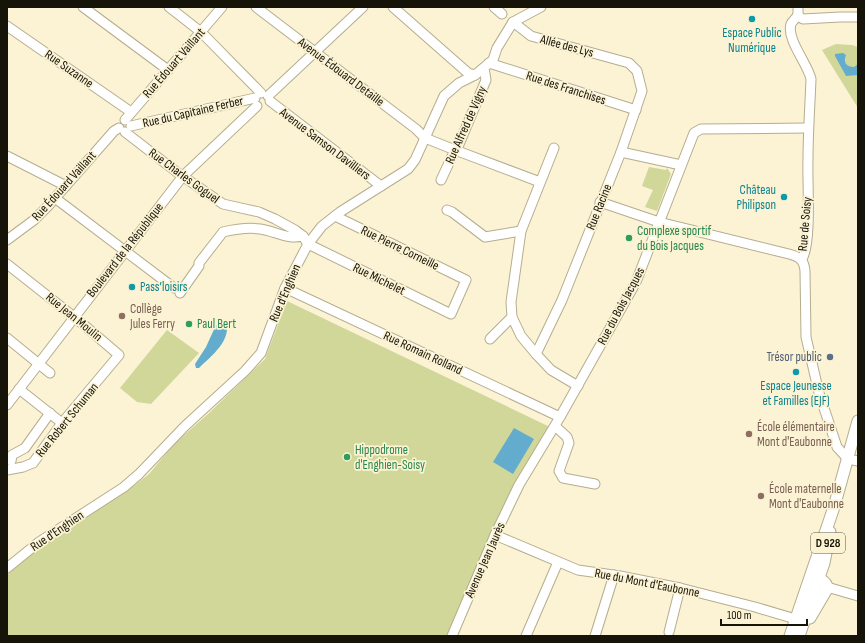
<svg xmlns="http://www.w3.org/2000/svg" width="865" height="643" font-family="'Sofia Sans Condensed',sans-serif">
<rect width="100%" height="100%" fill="#fbf3d3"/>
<g fill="#d0d799">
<polygon points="836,44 852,45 858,47 858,108 822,50"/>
<polygon points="649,167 666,170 667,168 671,174 657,211 645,207 653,190 642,186"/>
<polygon points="287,301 550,427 522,471 509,495 448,636 7,636 7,575 39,547 131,488 149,474 175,443 208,414 265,359"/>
<polygon points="167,330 199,353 151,404 137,402 120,388"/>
</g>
<g fill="#63accd">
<path d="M843 53 846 55C843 62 846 67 854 67L858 64V75L846 76 835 56V54Z"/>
<path d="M221 321H226C232 341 211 356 199 368H196L195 364 206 347 216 325Z"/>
<polygon points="514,428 534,439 513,474 493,462"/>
</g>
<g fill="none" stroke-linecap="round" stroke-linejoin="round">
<g stroke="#b5ad8f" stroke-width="11">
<g id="minor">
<polyline points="83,7 168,70"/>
<polyline points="169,7 201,32 261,93"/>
<polyline points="256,7 416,129 425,138 455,150 540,182"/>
<polyline points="393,7 468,73 475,75"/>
<polyline points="494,7 502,14"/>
<polyline points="798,7 798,16 803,19 840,17 858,17"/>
<path d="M798 14C797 18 793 20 791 24 786 39 808 64 811 79 810 106 808 132 808 159 807 181 812 242 802 259"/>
<polyline points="513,22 531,36 629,63 637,71 642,91 621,152 562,300 536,354"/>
<polyline points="7,26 131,112"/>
<polyline points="489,63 636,110"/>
<polyline points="268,96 363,7"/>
<polyline points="270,101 381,186"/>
<polyline points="125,120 222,7"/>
<polyline points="131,126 255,98"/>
<polyline points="125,132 178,173 223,204 259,212 275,219 295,230 303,236 308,244"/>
<polyline points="554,148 521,231 511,302 512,317 521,336 536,354 551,370 578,386"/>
<polyline points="621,152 681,165"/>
<polyline points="7,156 66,186"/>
<polyline points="441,180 455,150 457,149 486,80 484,68"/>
<polyline points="55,198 174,288"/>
<path d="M600 202 659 222 789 254C800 257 804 260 805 271L806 337 819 393 837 447 848 459 858 461"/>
<polyline points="447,210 452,212 485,237 521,231"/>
<polyline points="7,240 34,220 48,206 114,131 119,128"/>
<polyline points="308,244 451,314 466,280 335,216"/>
<polyline points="7,264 78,320 119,355 62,423 33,463 23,467 7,470"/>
<polyline points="285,288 560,417"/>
<path d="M180 293 199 266V263L223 232C236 229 247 227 260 229 275 231 288 240 303 236"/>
<polyline points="7,338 50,373"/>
<polyline points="490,339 512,317"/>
<polyline points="19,389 62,423"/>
<polyline points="7,405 183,176 257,106"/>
<polyline points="555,426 567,437 569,443 559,471 563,478 595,484"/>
<polyline points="11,461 12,455 25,448 50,413"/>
<polyline points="495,535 578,570 620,576 680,588 755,607 802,621"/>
<polyline points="7,568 39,542 124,487 139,474 185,426 245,371 261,353 285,288 308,244 322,226 340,212 408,169 415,160 444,96 459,83 475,75 493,60 497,48 513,22 541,7"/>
<polyline points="827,587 858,596"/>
<polyline points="669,632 680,588"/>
<polyline points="452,636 495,535 519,485 560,417 636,282 694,133 701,129 808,128"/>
<polyline points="526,636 558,562"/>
<polyline points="595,636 614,575"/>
</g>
</g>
<g stroke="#b5ad8f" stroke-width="13">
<g id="major">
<path d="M810 618 827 589C827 581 820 579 814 578"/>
<polyline points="790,636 834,507 858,421"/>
<polyline points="799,636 824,563 830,532"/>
</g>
</g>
<use href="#minor" stroke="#fff" stroke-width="9"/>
<use href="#major" stroke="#fff" stroke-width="11"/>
</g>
<g fill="#0f9aa8" stroke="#fbf3d3" stroke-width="1.5">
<circle cx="752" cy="19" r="4"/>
<circle cx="784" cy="197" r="4"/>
<circle cx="132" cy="287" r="4"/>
<circle cx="796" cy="372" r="4"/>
</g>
<g fill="#2e9e5b" stroke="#fbf3d3" stroke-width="1.5">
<circle cx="629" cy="238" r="4"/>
<circle cx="189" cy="324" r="4"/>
<circle cx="347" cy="457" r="4"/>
</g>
<g fill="#8d6e63" stroke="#fbf3d3" stroke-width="1.5">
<circle cx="122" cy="316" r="4"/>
<circle cx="749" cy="434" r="4"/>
<circle cx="761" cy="496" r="4"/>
</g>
<circle fill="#5c6f8a" stroke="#fbf3d3" stroke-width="1.5" cx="830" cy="357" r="4"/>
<g text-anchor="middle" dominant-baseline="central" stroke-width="3.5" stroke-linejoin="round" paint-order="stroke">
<rect fill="#fbf3d3" stroke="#5b5645" stroke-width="1" x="811" y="533" width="34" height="20" rx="3"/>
<g font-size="12" font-weight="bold" fill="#161308">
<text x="828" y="543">D 928</text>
</g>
<g font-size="13" fill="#0d838f" stroke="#fbf3d3">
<text x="752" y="33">Espace Public<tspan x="752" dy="15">Numérique</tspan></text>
<text x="776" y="190" text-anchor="end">Château<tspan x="776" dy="15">Philipson</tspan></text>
<text x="140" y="287" text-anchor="start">Pass’loisirs</text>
<text x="796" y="386">Espace Jeunesse<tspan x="796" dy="15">et Familles (EJF)</tspan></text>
</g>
<g font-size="13" fill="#161308" stroke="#fbf3d3">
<text transform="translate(567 46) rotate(15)">Allée des Lys</text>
<text transform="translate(174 63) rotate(-49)">Rue Édouart Vaillant</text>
<text transform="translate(69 69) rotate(35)">Rue Suzanne</text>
<text transform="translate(341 72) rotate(37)">Avenue Édouard Detaille</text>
<text transform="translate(566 88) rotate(18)">Rue des Franchises</text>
<text transform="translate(193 112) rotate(-13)">Rue du Capitaine Ferber</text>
<text transform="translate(466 125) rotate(-66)">Rue Alfred de Vigny</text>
<text transform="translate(325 144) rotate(37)">Avenue Samson Davilliers</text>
<text transform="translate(184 176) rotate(36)">Rue Charles Goguel</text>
<text transform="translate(64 186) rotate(-48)">Rue Édouard Vaillant</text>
<text transform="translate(599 207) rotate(-68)">Rue Racine</text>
<text transform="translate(805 224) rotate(-85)">Rue de Soisy</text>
<text transform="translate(400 248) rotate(26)">Rue Pierre Corneille</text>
<text transform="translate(125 250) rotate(-52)">Boulevard de la République</text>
<text transform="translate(379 279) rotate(26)">Rue Michelet</text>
<text transform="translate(285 293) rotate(-67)">Rue d'Enghien</text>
<text transform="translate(621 306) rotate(-62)">Rue du Bois Jacques</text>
<text transform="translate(74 317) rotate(39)">Rue Jean Moulin</text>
<text transform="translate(423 353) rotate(25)">Rue Romain Rolland</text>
<text transform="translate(67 420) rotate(-51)">Rue Robert Schuman</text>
<text transform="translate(57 531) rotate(-34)">Rue d'Enghien</text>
<text transform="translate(485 560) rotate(-66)">Avenue Jean Jaurès</text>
<text transform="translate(647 583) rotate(11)">Rue du Mont d'Eaubonne</text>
</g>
<g font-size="13" fill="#27864d" stroke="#fbf3d3" text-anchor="start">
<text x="637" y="231">Complexe sportif<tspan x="637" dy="15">du Bois Jacques</tspan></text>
<text x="197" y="324">Paul Bert</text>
<text x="355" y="450">Hippodrome<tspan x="355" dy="15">d'Enghien-Soisy</tspan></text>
</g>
<g font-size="13" fill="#785e54" stroke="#fbf3d3" text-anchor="start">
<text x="130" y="309">Collège<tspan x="130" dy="15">Jules Ferry</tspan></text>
<text x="757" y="427">École élémentaire<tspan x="757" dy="15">Mont d'Eaubonne</tspan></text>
<text x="769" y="489">École maternelle<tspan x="769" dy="15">Mont d'Eaubonne</tspan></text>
</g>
<g font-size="13" fill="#4e5e75" stroke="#fbf3d3" text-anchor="end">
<text x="822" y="357">Trésor public</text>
</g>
</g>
<rect width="865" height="643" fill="none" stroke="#161308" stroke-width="16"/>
<path d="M721 619v6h86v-6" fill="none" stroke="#161308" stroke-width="2"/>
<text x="727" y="619" font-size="12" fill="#161308" stroke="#fbf3d3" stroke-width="3" paint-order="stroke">100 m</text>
</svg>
